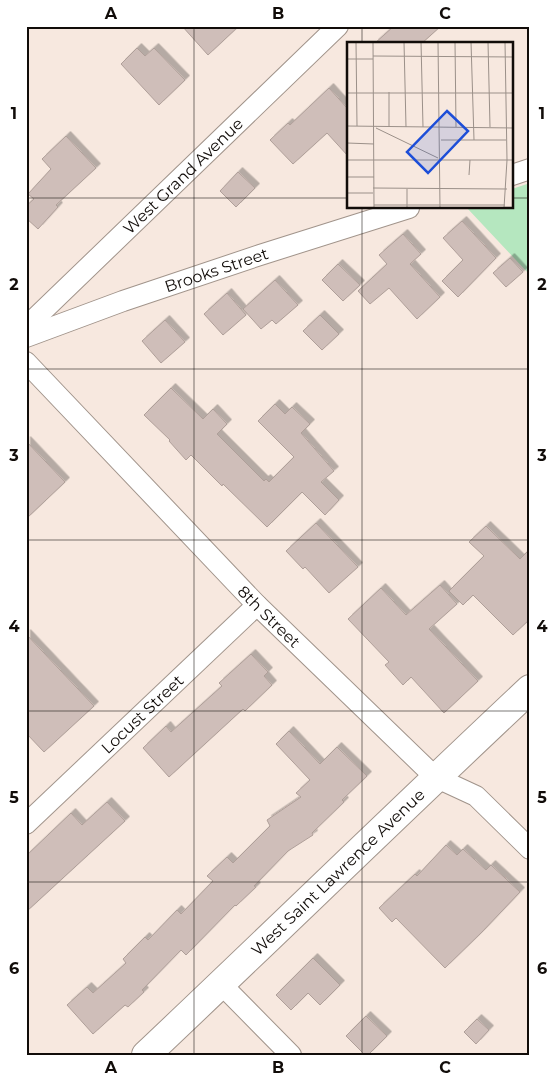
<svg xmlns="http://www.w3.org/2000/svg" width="556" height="1081" font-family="Montserrat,sans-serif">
<defs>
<filter id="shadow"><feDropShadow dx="4.5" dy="-4.5" stdDeviation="0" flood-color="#0004"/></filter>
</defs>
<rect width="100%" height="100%" fill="#f7e8df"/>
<polygon fill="#b5e7bf" points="530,183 530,275 467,208 512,208 512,189"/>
<g fill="#cfbeb9" stroke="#af9f99" filter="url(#shadow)">
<polygon points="182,26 239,26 208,55"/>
<polygon points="394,26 441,26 421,44 374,44"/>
<polygon points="137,48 145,56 154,48 185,80 159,105 121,64"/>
<polygon points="329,88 348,109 348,156 327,133 293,164 270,140 288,123 290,125"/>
<polygon points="66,136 96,168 56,205 58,207 38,229 26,218 26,206 34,199 28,194 51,169 42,159"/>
<polygon points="238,172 255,188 236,207 220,191"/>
<polygon points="462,221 496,258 458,297 442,281 463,260 443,238"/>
<polygon points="403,234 421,254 410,264 440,297 417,319 389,288 370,304 358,291 387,264 379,255"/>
<polygon points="510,258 523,272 506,287 493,273"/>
<polygon points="338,264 360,285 343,301 322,280"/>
<polygon points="275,280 298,305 276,324 272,320 261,329 243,309"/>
<polygon points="227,293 246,315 223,335 204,314"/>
<polygon points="320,315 339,334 322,350 303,331"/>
<polygon points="165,320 185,342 161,363 142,341"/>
<polygon points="171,388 203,419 213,409 227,424 217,434 264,481 266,479 269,482 294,457 258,421 275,404 285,414 292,407 310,424 301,433 334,471 321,482 339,500 325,515 302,492 267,527 223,484 222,486 191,455 186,460 169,441 170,440 144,415"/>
<polygon points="26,441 65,482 26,519"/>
<polygon points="316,523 358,567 329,593 305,567 303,569 286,551"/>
<polygon points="486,526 520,559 530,549 530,619 513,635 473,595 463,605 449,591 484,556 469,542"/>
<polygon points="440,585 457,604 429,629 478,681 444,713 411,677 403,685 385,665 389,662 348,619 381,588 406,615"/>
<polygon points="26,634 94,706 44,752 26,733"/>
<polygon points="251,654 268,672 264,676 272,685 245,711 243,709 169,777 143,748 166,726 171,732 222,686 219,683"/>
<polygon points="289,731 320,764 337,747 367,776 342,800 344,802 312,833 313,835 288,851 254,886 256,887 236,906 235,905 186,955 181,950 142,990 144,992 128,1007 125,1005 93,1034 67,1005 87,987 93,993 126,963 123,959 145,937 148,940 177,910 181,914 213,881 207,876 227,857 233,863 270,826 267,820 301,797 296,793 310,780 276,744"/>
<polygon points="107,802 125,821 26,912 26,856 71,813 82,825"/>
<polygon points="446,845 457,855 463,849 486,870 491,865 520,892 482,932 445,968 396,918 392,922 379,908 415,874 417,876"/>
<polygon points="313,958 340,985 320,1005 308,993 291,1010 276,995"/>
<polygon points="366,1016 387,1036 368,1055 365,1055 346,1036"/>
<polygon points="477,1019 489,1030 476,1044 464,1032"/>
</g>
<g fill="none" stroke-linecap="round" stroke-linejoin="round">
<g stroke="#a1948b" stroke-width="22">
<g id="street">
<polyline points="512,175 530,169"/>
<path id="s1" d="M26 327 338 26"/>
<path id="s2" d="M26 337 123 301 260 255 409 208"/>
<path id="s3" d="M26 362 257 605 435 777 476 796 530 849"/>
<path id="s4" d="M26 824 257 605"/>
<polyline points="221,984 291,1055"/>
</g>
</g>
<g stroke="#a1948b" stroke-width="30">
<g id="secondary">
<path id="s5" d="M146 1055C275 933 401 810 530 689"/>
</g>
</g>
<use href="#street" stroke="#fff" stroke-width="20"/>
<use href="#secondary" stroke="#fff" stroke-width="28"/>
</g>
<path fill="none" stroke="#110c09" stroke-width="1" stroke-opacity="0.55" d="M194 26V1055M362 26V44M26 198H348M512 198H530M362 208V1055M26 369H530M26 540H530M26 711H530M26 882H530"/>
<g text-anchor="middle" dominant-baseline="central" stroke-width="4" stroke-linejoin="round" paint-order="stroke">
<g font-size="16" fill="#110c09" stroke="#fff">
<text stroke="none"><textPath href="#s1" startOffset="218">West Grand Avenue</textPath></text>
<text stroke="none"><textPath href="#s2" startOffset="202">Brooks Street</textPath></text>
<text stroke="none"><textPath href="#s3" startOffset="352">8th Street</textPath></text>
<text stroke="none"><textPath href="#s4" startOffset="160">Locust Street</textPath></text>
<text stroke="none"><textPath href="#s5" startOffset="265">West Saint Lawrence Avenue</textPath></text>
</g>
</g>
<g transform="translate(347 42)">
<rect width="166" height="166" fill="#f7e8df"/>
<path fill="none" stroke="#9b9089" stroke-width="1" d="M9 0 10 84M26 0 27 166M57 0 59 85M74 0 76 85M91 0 93 166M108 0 109 85M124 0 127 98M141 0 143 85M26 14 167 15M0 17H26M42 50V84M0 51H167M0 84 167 86M29 86 91 116M94 98H159M0 101 27 102M0 118H167M122 133 123 118M0 135H27M26 146 160 147M0 151H26M27 163H158M60 166V147M157 166 160 118 158 0"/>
<path fill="#1d4ed8" fill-opacity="0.15" stroke="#1d4ed8" stroke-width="2.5" d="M100 69 121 89 81 131 60 110Z"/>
<rect width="166" height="166" fill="none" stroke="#110c09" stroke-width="2.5"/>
</g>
<rect width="556" height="1081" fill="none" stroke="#ffffff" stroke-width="55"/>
<rect x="28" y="28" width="500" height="1026" fill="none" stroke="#110c09" stroke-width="2"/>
<g font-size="16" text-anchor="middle" font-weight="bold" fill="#110c09">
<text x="111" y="19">A</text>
<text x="278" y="19">B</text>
<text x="445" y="19">C</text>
<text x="14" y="119">1</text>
<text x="542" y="119">1</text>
<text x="14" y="290">2</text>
<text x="542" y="290">2</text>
<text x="14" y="461">3</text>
<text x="542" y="461">3</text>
<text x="14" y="632">4</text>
<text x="542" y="632">4</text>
<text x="14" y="803">5</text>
<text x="542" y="803">5</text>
<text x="14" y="974">6</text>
<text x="542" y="974">6</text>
<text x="111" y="1073">A</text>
<text x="278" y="1073">B</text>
<text x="445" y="1073">C</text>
</g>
</svg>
